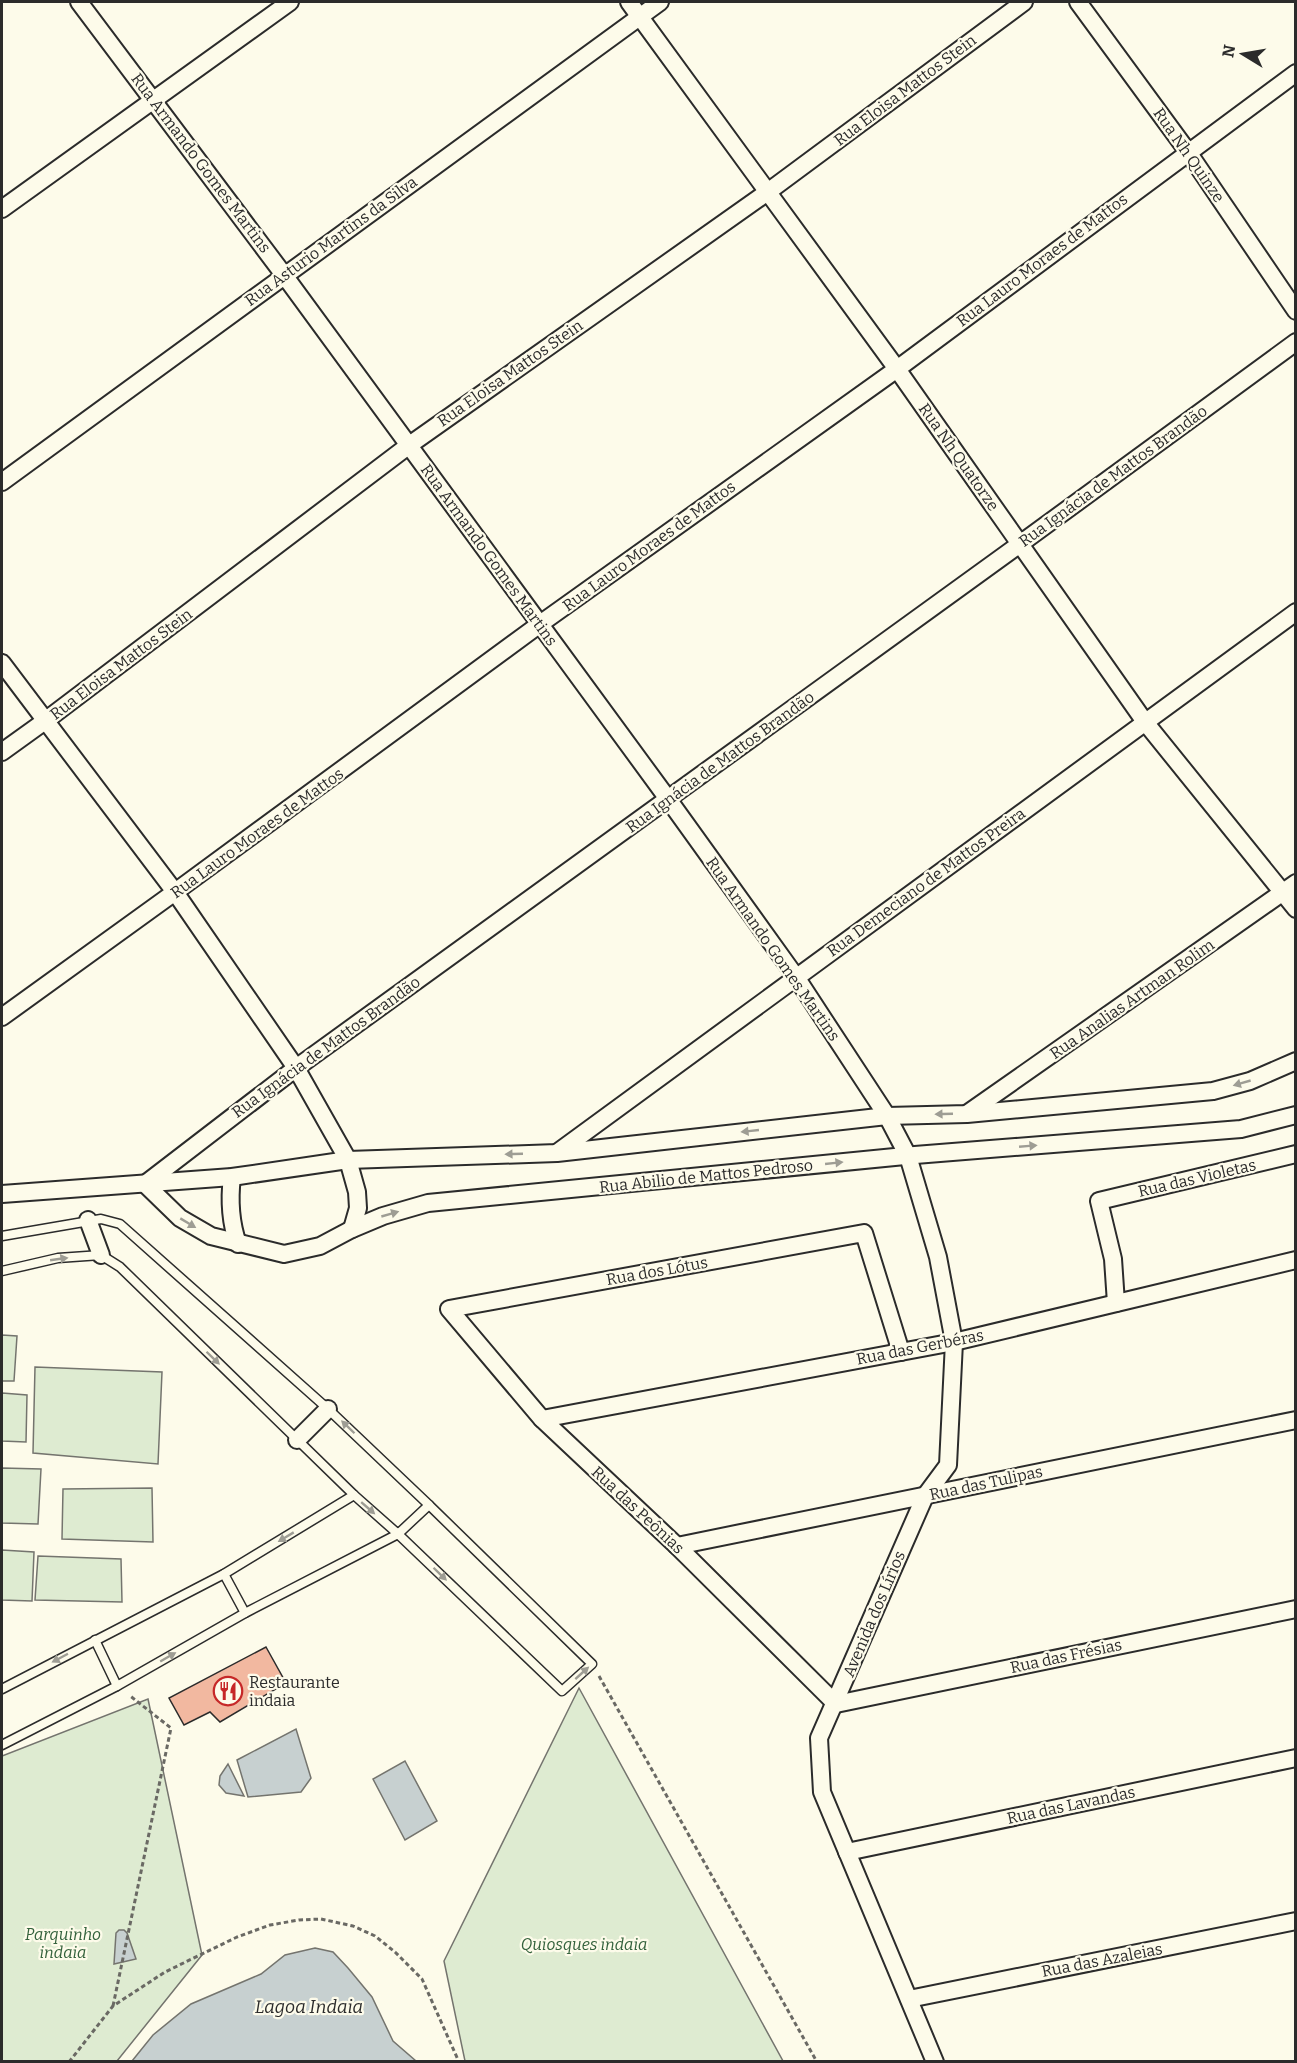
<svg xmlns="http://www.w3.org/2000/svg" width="1297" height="2063" font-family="Bitter,serif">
<rect width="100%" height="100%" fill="#fdfbea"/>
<g fill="#deebd1" stroke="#74746e" stroke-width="1.5">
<polygon points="2,1335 17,1336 14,1381 2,1381"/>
<polygon points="35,1367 162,1372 158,1464 33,1453"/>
<polygon points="2,1393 27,1395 26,1442 2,1441"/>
<polygon points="2,1468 41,1469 38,1524 2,1523"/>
<polygon points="152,1488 153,1542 62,1539 63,1489"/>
<polygon points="2,1550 34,1552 32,1601 2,1600"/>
<polygon points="38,1556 121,1559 122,1602 35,1600"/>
<polygon points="579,1688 783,2061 465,2061 444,1961"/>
<polygon points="148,1699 202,1955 117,2061 2,2062 2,1756"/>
</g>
<g fill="#c7d0d0" stroke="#74746e" stroke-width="1.5">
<polygon points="296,1729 311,1778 301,1792 248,1797 237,1760"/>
<polygon points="405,1761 437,1821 405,1840 373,1779"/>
<polygon points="228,1764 244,1796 226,1793 219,1785 220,1776"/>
<polygon points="119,1930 124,1930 127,1933 136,1959 114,1964 116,1933"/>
<polygon points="315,1948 333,1952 348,1968 372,1997 393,2041 416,2061 132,2061 153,2035 191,2004 261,1974 285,1955"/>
</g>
<polygon fill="#f2b8a0" stroke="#2b2b2b" stroke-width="1.5" points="266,1647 286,1683 220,1722 210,1712 184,1725 169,1698"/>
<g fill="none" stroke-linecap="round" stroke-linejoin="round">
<g stroke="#2b2b2b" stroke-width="11">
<g id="lane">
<polyline points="2,1236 101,1219 120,1224 328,1409 429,1505 398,1534 354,1495 120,1267 101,1255 58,1258 2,1271"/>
<polyline points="224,1574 245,1613"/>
<polyline points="95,1640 117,1686"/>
<polyline points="2,1689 224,1574 354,1495"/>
<polyline points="2,1745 117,1686 245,1613 398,1534 562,1691 592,1664 429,1505"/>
</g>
</g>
<g stroke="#2b2b2b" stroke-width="20">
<g id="street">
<polyline points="79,2 284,275 668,799 796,977 887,1116 908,1156 938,1257 954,1342 948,1465 925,1496 819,1738 822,1792 935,2062"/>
<polyline points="629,2 897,369 1145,722 1296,909"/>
<polyline points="1078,2 1188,152 1296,311"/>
<polyline points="2,209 290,2"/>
<polyline points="2,482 660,2"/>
<polyline points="2,663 175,892 296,1068 348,1160 357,1192 358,1208 352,1229"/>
<polyline points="2,752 45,721 408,446 769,191 1024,2"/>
<polyline points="2,1017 175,892 540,624 897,369 1296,73"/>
<polyline points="968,1113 1296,883"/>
<polyline points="558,1152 1296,612"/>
<path d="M232 1177C229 1201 230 1221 238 1244"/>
<polyline points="145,1184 296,1068 1020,544 1296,342"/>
<polyline points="145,1184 180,1218 211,1236 284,1254 320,1246 352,1229 383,1216 428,1203 915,1155 1241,1129 1296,1115"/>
<polyline points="2,1194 232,1177 348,1160 557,1153 887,1116 967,1114 1213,1091 1250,1081 1296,1061"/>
<polyline points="88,1220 101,1255"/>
<polyline points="1116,1303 1113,1259 1099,1201 1296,1154"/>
<polyline points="901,1352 864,1233 449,1309 542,1419 677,1546 836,1704 1296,1609"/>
<polyline points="542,1419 954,1342 1296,1260"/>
<polyline points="297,1440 328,1409"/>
<polyline points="677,1546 1296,1420"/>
<polyline points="847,1852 1296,1758"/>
<polyline points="909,1999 1296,1921"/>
</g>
</g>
<g stroke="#6a6964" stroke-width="3" stroke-dasharray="4.5 3" stroke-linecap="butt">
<polyline points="599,1676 817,2062"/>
<polyline points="113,2006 171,1728 129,1695"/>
<polyline points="69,2062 113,2006 165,1972 237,1937 270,1925 299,1920 321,1919 353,1926 375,1936 395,1952 422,1979 459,2062"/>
</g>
<use href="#lane" stroke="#fdfbea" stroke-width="8"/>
<use href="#street" stroke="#fdfbea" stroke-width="16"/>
</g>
<defs><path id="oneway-solid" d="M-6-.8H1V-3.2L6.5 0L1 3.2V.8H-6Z" transform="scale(1.5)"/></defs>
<g fill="#9e9d94">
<use href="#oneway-solid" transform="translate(1242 1083) rotate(164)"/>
<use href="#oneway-solid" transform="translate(944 1114) rotate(178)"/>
<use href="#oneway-solid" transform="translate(750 1131) rotate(174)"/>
<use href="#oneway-solid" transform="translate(1028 1146) rotate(-5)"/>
<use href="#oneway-solid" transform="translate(514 1154) rotate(178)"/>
<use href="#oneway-solid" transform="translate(834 1163) rotate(-6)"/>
<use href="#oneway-solid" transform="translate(390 1214) rotate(-16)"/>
<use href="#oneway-solid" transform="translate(188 1223) rotate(31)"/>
<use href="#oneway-solid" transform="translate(59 1259) rotate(-8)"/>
<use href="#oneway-solid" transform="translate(213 1358) rotate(44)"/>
<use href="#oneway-solid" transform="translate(348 1427) rotate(-136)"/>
<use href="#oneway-solid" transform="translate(368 1508) rotate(41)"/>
<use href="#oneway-solid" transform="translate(286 1537) rotate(149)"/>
<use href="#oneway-solid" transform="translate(440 1574) rotate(44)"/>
<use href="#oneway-solid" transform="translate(168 1657) rotate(-30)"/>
<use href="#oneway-solid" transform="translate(60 1658) rotate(152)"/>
<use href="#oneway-solid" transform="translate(582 1673) rotate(-42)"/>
</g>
<defs>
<g id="restaurant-ring" transform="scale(1.5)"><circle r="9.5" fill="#fdfbea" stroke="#c62828" stroke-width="1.5"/><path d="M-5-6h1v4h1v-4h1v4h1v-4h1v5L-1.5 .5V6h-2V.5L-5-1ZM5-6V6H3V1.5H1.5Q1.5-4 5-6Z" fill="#c62828"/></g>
</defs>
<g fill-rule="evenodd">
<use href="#restaurant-ring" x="228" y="1691"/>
</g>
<g text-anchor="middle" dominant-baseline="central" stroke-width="4.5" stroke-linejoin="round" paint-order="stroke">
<g font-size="16" fill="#2b2b2b" stroke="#fdfbea">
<text transform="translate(905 90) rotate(-37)">Rua Eloisa Mattos Stein</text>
<text transform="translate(1189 155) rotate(55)">Rua Nh Quinze</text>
<text transform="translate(201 163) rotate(53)">Rua Armando Gomes Martins</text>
<text transform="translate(331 241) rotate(-36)">Rua Asturio Martins da Silva</text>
<text transform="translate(1042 260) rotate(-37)">Rua Lauro Moraes de Mattos</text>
<text transform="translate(510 373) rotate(-35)">Rua Eloisa Mattos Stein</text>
<text transform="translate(959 457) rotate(55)">Rua Nh Quatorze</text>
<text transform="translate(1113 476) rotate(-36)">Rua Ignácia de Mattos Brandão</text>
<text transform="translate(649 546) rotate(-36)">Rua Lauro Moraes de Mattos</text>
<text transform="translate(489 555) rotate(54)">Rua Armando Gomes Martins</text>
<text transform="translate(121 664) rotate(-37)">Rua Eloisa Mattos Stein</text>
<text transform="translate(720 762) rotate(-36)">Rua Ignácia de Mattos Brandão</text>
<text transform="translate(257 833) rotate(-36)">Rua Lauro Moraes de Mattos</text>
<text transform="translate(926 882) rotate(-36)">Rua Demeciano de Mattos Preira</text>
<text transform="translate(773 949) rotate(55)">Rua Armando Gomes Martins</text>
<text transform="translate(1132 999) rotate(-35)">Rua Analias Artman Rolim</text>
<text transform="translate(326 1047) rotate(-36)">Rua Ignácia de Mattos Brandão</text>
<text transform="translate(706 1176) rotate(-6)">Rua Abilio de Mattos Pedroso</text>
<text transform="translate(1197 1178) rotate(-13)">Rua das Violetas</text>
<text transform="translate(657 1271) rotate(-10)">Rua dos Lótus</text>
<text transform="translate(920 1347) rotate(-11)">Rua das Gerbéras</text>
<text transform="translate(986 1483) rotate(-12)">Rua das Tulipas</text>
<text transform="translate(638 1510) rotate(43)">Rua das Peônias</text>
<text transform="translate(874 1614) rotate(-67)">Avenida dos Lírios</text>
<text transform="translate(1066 1656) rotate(-12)">Rua das Frésias</text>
<text transform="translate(1071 1805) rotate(-12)">Rua das Lavandas</text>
<text transform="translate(1102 1960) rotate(-11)">Rua das Azaleias</text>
</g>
<g font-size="16" fill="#2b2b2b" stroke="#fdfbea" text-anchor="start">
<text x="249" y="1682">Restaurante<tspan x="249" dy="18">indaia</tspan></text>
</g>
<g font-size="16" font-style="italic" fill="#34623c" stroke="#fdfbea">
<text x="63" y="1934">Parquinho<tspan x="63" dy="18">indaia</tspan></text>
<text x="584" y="1944">Quiosques indaia</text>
</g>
<g font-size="18" font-style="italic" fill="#2b2b2b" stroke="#fdfbea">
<text x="309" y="2007">Lagoa Indaia</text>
</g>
</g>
<rect width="1297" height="2063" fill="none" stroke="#2b2b2b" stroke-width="6"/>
<g transform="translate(1243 54) rotate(281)" stroke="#fdfbea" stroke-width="4.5" paint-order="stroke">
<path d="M0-4.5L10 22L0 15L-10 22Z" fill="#2b2b2b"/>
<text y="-9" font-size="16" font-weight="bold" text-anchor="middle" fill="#2b2b2b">N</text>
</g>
</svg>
